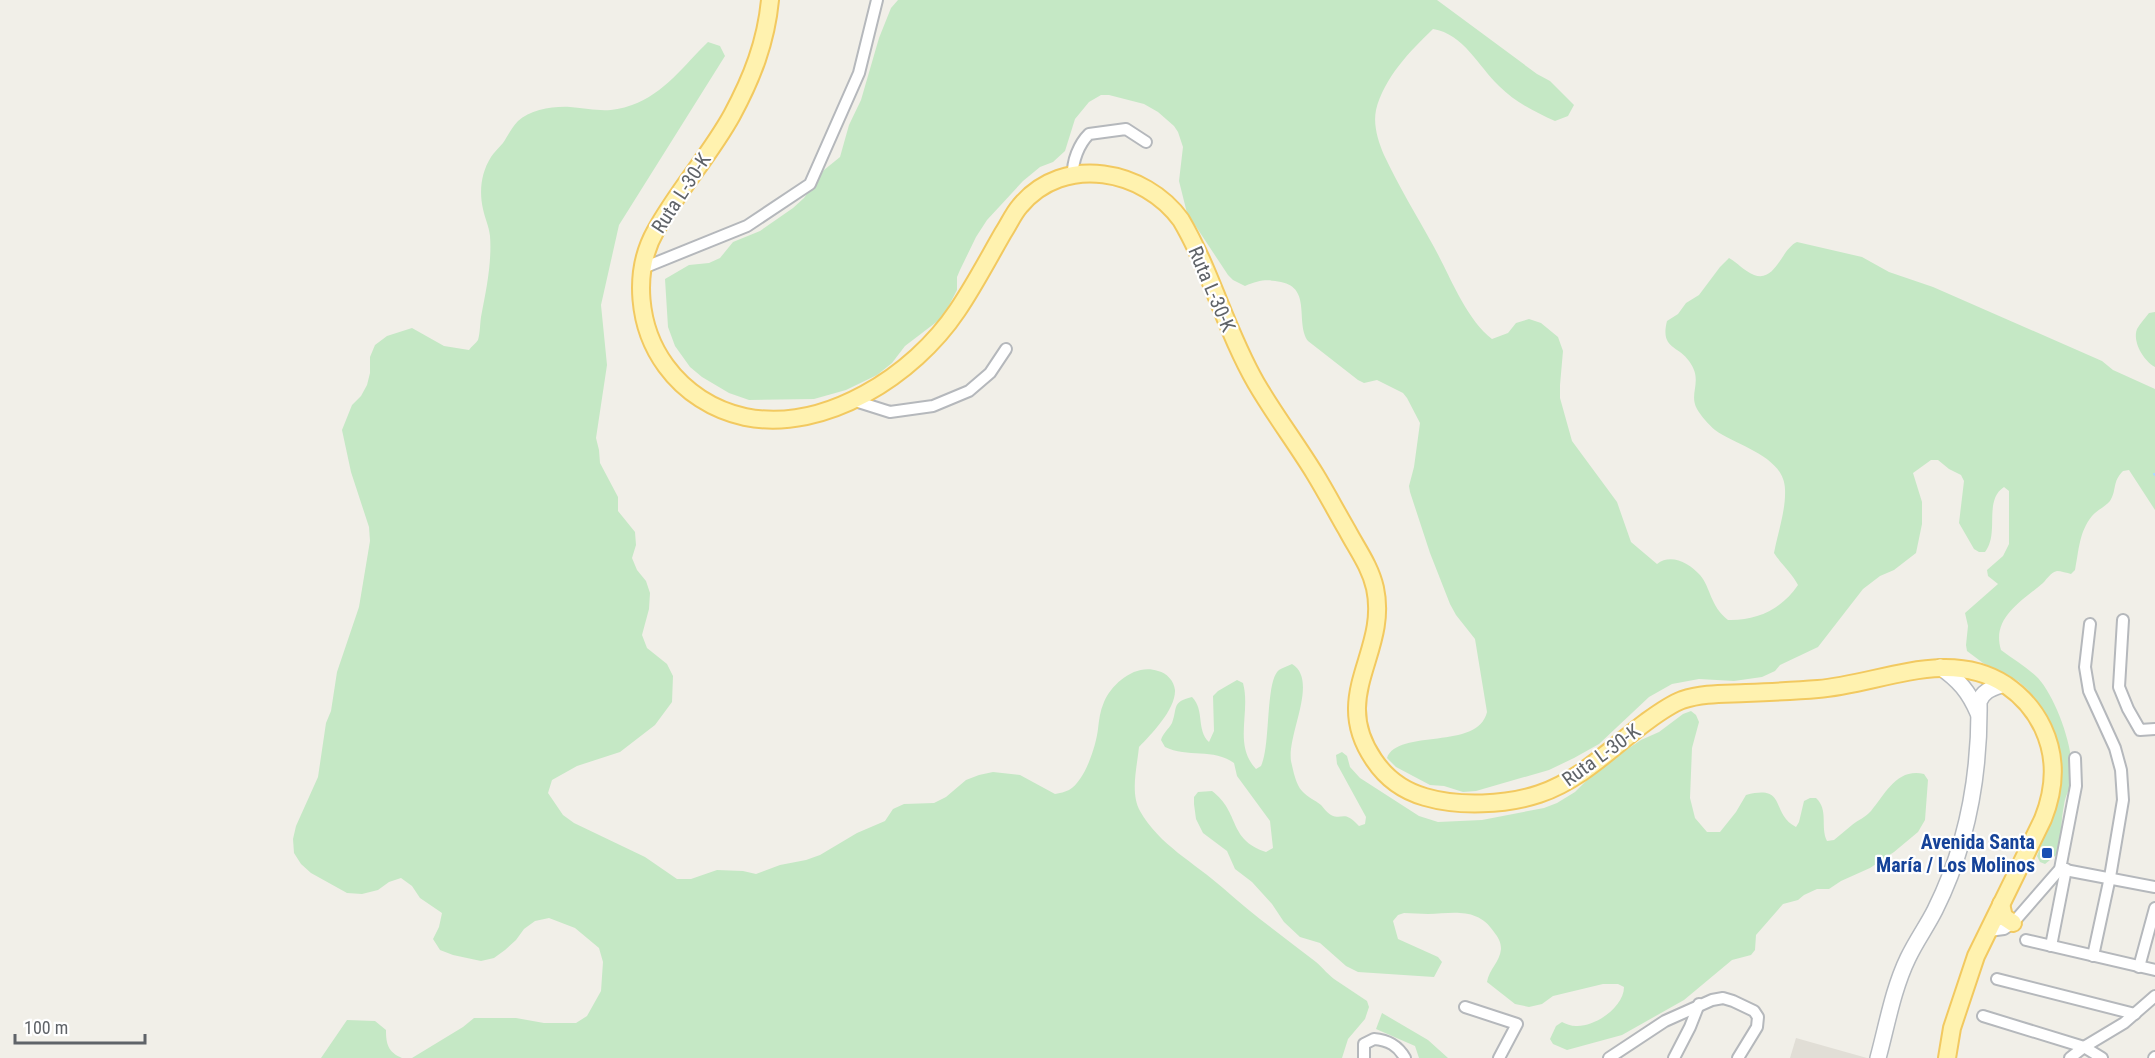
<svg xmlns="http://www.w3.org/2000/svg" width="2155" height="1058" font-family="'Roboto Condensed',sans-serif">
<rect width="100%" height="100%" fill="#f1efe8"/>
<polygon fill="#e1ded6" points="1796,1038 1867,1058 1790,1058"/>
<g fill="#c5e8c5">
<path d="M898 0H1437L1537 74 1550 81 1574 105 1568 116 1555 121C1535 112 1515 102 1499 86 1478 66 1464 34 1433 29 1410 51 1384 78 1376 110 1373 125 1378 141 1384 155 1399 187 1417 216 1434 247 1450 276 1466 319 1492 339L1508 333 1516 323 1529 319 1541 323 1558 337 1563 351 1560 385V398L1572 441 1617 502 1631 542 1657 564C1671 553 1689 563 1700 575 1711 588 1710 606 1728 620 1756 621 1782 609 1798 585 1792 573 1781 564 1774 553 1778 532 1786 510 1785 489 1784 456 1737 446 1715 430 1709 425 1701 416 1697 409 1688 393 1704 381 1689 361 1678 345 1660 349 1667 321L1678 314 1686 303 1699 295 1720 267 1729 258C1738 263 1744 271 1754 275 1776 283 1781 249 1797 242L1862 257 1889 272 1933 287 2102 361 2113 370 2155 389V510L2129 470 2123 471C2112 482 2117 490 2110 501 2105 507 2097 510 2092 516 2079 532 2079 550 2075 570L2071 574C2067 573 2061 571 2057 571 2051 572 2047 579 2043 583 2022 601 1991 618 2001 650 2014 660 2027 667 2038 678 2057 699 2077 755 2071 783 2069 790 2065 797 2064 805 2061 820 2061 836 2060 852L2045 864 2040 862 2037 856 2056 805 2061 785 2060 772 2039 706 2028 690 2018 681 1983 663 1967 651 1966 645 1968 626 1965 613 1998 584 1988 576 1987 570 2003 556 2009 544V491L2004 487C1983 501 2000 533 1985 552H1979L1974 549 1959 523 1964 481 1961 475 1949 469 1938 460H1931L1913 473 1922 502V524L1916 553 1894 570 1880 576 1863 589 1818 647 1780 665 1775 671 1762 677 1734 681 1699 679 1672 684 1649 697 1599 744 1574 758 1549 770 1476 791 1463 792 1444 786 1430 785 1396 767 1387 758C1398 728 1478 751 1487 712L1475 639 1456 615 1450 604 1430 553 1410 492 1409 486 1414 467 1420 423 1407 398 1403 393 1377 380 1364 383 1358 380 1308 341C1295 323 1312 288 1281 282 1267 279 1259 280 1245 286L1233 280 1228 275 1187 213 1179 181 1183 147 1178 132 1174 126 1158 112 1144 104 1109 95H1101L1089 102 1075 119 1065 151 1053 162 1040 167 1023 181 987 220 976 237 960 270 957 277V290L943 317 905 346 892 363 877 375 846 390 814 399 749 400 729 393 702 377 690 367 675 346 668 327 665 279 689 265 709 263 720 258 733 242 760 231 793 208 804 198 824 170 840 157 849 125 861 100 879 38 891 8Z"/>
<path d="M708 42 720 46 725 56 619 225 601 305 607 365 596 438 599 450 600 463 618 497V511L635 532 636 545 632 558 637 570 646 581 650 593 649 609 642 635 647 648 667 664 673 676 672 702 655 725 620 752 577 766 552 780 548 793 563 815 574 823 645 857 677 879H691L717 870 743 871 756 874 780 865 806 860 820 855 857 833 885 821 893 809 904 804 934 803 946 797 966 780 979 775 993 772 1020 775 1055 794C1060 793 1065 792 1069 790 1085 781 1096 746 1098 729 1099 720 1100 711 1104 702 1112 683 1136 663 1158 671 1167 673 1174 681 1175 690 1176 709 1151 735 1139 747 1137 767 1130 793 1140 811 1159 845 1195 863 1223 888 1253 915 1285 938 1316 962 1323 968 1329 976 1337 981 1347 988 1357 994 1367 1001L1369 1007 1365 1019 1348 1039 1342 1058H412L463 1027 474 1018H516L544 1023H576L587 1016 601 991 603 962 599 948 575 928 549 918 535 921 524 929 516 940 505 950 494 958 481 961 453 955 440 950 433 939 439 927 442 913 420 898 412 886 401 878 389 882 378 890 362 894 347 893 311 873 301 864 294 853 293 839 296 826 318 777 326 723 331 711 337 672 359 607 370 541 369 527 351 472 342 430 352 405 361 396 367 385 370 373V357L375 345 387 336 412 328 444 346 469 350C471 347 476 343 478 340 480 334 480 324 481 317 486 291 492 263 490 236 489 226 485 219 483 209 479 191 481 173 491 157 494 152 499 148 503 143 508 136 511 128 518 121 530 110 553 106 570 107 594 109 608 114 632 105 664 94 685 64 708 42Z"/>
<path d="M2155 312V367C2144 361 2132 342 2137 329 2140 324 2145 318 2149 313Z"/>
<path d="M1292 664C1319 680 1287 734 1291 761 1293 770 1296 785 1302 791 1307 797 1315 800 1321 805 1324 808 1326 812 1331 815 1343 821 1343 809 1359 826L1365 824 1366 817 1337 764 1336 755 1342 752 1347 756 1350 767 1360 778 1419 816 1438 822 1482 820 1544 808 1557 803 1575 792 1594 773 1617 756 1641 740 1659 732 1683 714 1691 711 1696 715 1699 722 1692 748 1690 798 1695 818 1707 832H1720L1736 812 1746 795C1788 784 1770 814 1796 827L1799 822 1804 801 1810 798H1816C1829 810 1820 827 1827 841L1834 840C1840 835 1846 830 1852 825 1858 820 1866 817 1871 811 1886 793 1897 768 1924 774L1928 780 1925 820 1918 832 1894 852 1870 868 1841 881 1829 889H1817L1804 895 1798 900 1783 904 1756 935 1755 950 1751 955 1732 960 1684 1000 1622 1035 1567 1050 1553 1044 1550 1039 1556 1026 1562 1022C1566 1024 1571 1026 1576 1026 1595 1027 1624 1007 1624 987L1618 984H1603L1553 996 1542 1004 1529 1007 1515 1004 1487 982C1489 969 1500 962 1501 949 1501 942 1498 937 1494 932 1478 907 1453 913 1428 914 1420 914 1412 913 1404 913L1398 915 1393 921 1398 939 1438 957 1442 962 1434 977 1358 972 1346 966 1320 943 1300 937 1284 922 1272 904 1252 882 1235 869 1227 851 1203 833 1196 819 1194 804V797L1198 792 1212 791C1241 813 1227 839 1266 852L1273 848 1270 821 1237 776 1234 763C1214 748 1187 758 1165 747L1161 740C1163 733 1168 730 1172 723 1178 708 1171 702 1192 697 1205 710 1196 730 1209 742L1214 731 1213 696 1218 691 1237 680 1243 683C1251 712 1233 745 1256 769L1261 766C1271 745 1265 681 1279 670 1282 668 1288 666 1292 664Z"/>
<polygon points="1382,1013 1428,1040 1448,1058 1419,1058 1415,1046 1376,1029"/>
<path d="M347 1020 375 1021 386 1030C386 1044 388 1052 402 1058H321Z"/>
</g>
<g fill="none" stroke-linecap="round" stroke-linejoin="round">
<polyline stroke="#aadaff" stroke-width="2" points="2154,474 2155,475"/>
<g stroke="#b5b8bc" stroke-width="14">
<g id="street">
<path d="M1073 176C1072 161 1079 144 1089 134L1126 129 1146 142"/>
<polyline points="643,268 747,226 810,184 859,73 877,0"/>
<polyline points="852,400 890,412 933,406 969,391 990,373 1006,349"/>
<polyline points="2123,620 2119,687 2128,709 2140,730 2155,729"/>
<polyline points="2090,624 2085,667 2089,691 2115,748 2121,770 2123,800 2110,877 2093,956"/>
<polyline points="2060,869 2155,887"/>
<polyline points="1989,931 2004,929 2013,923 2060,869 2076,786 2075,758"/>
<polyline points="2026,940 2155,970"/>
<polyline points="2051,946 2066,869"/>
<polyline points="2139,967 2155,908"/>
<polyline points="1997,979 2135,1014"/>
<polyline points="1465,1007 1517,1024 1499,1058"/>
<polyline points="1983,1016 2084,1047 2102,1058"/>
<path d="M1364 1058V1044L1374 1039C1389 1040 1398 1046 1405 1058"/>
<polyline points="1609,1058 1665,1021 1712,1000 1723,998 1733,1001 1754,1011 1758,1017 1757,1027 1738,1058"/>
<polyline points="1674,1058 1690,1027 1699,1004"/>
<polyline points="2070,1058 2084,1047 2124,1023 2155,996"/>
<polyline points="2154,1058 2155,1057"/>
</g>
</g>
<g stroke="#b6babf" stroke-width="18">
<g id="secondary">
<path d="M1940 667C1959 680 1969 692 1978 713"/>
<path d="M1878 1058C1887 1025 1893 989 1908 958 1916 941 1927 926 1935 910 1967 846 1980 773 1979 702 1983 690 1993 688 2004 684"/>
</g>
</g>
<g stroke="#f2c960" stroke-width="20">
<g id="primary">
<path d="M770 0C766 42 752 78 732 115 710 155 678 190 656 230 632 272 638 328 666 366 685 392 713 410 745 417 825 433 914 375 957 311 974 286 988 259 1003 233 1009 224 1013 214 1020 206 1064 153 1145 170 1181 220 1211 271 1226 331 1256 383 1274 414 1296 443 1315 474 1326 492 1336 511 1347 530 1357 549 1370 566 1375 588 1389 653 1329 695 1374 760 1386 778 1404 791 1425 797 1459 807 1506 805 1539 794 1581 780 1611 748 1646 722 1657 714 1669 705 1682 700 1703 693 1725 694 1746 693 1770 692 1794 691 1818 689 1880 684 1948 647 2006 685 2022 696 2035 711 2043 728 2057 758 2055 789 2043 819L1976 956 1952 1028 1947 1058"/>
<polyline points="2001,904 2004,917 2013,923"/>
</g>
</g>
<use href="#street" stroke="#fff" stroke-width="10"/>
<use href="#secondary" stroke="#fff" stroke-width="15"/>
<use href="#primary" stroke="#fff2af" stroke-width="16"/>
</g>
<rect fill="#1a4fb4" stroke="#fff" stroke-width="2" x="2041" y="847" width="12" height="12" rx="3"/>
<g text-anchor="middle" dominant-baseline="central" stroke-width="4.5" stroke-linejoin="round" paint-order="stroke">
<g font-size="20" fill="#5f6368" stroke="#fff">
<text transform="translate(681 193) rotate(-57)">Ruta L-30-K</text>
<text transform="translate(1212 289) rotate(67)">Ruta L-30-K</text>
<text transform="translate(1601 755) rotate(-36)">Ruta L-30-K</text>
</g>
<g font-size="20" font-weight="bold" fill="#164399" stroke="#fff" text-anchor="end">
<text x="2035" y="842">Avenida Santa<tspan x="2035" dy="23">María / Los Molinos</tspan></text>
</g>
</g>
<path d="M15 1034v9h130v-9" fill="none" stroke="#5f6368" stroke-width="3"/>
<text x="24" y="1034" font-size="18" fill="#5f6368" stroke="#ffffff" stroke-width="4.5" paint-order="stroke">100 m</text>
</svg>
